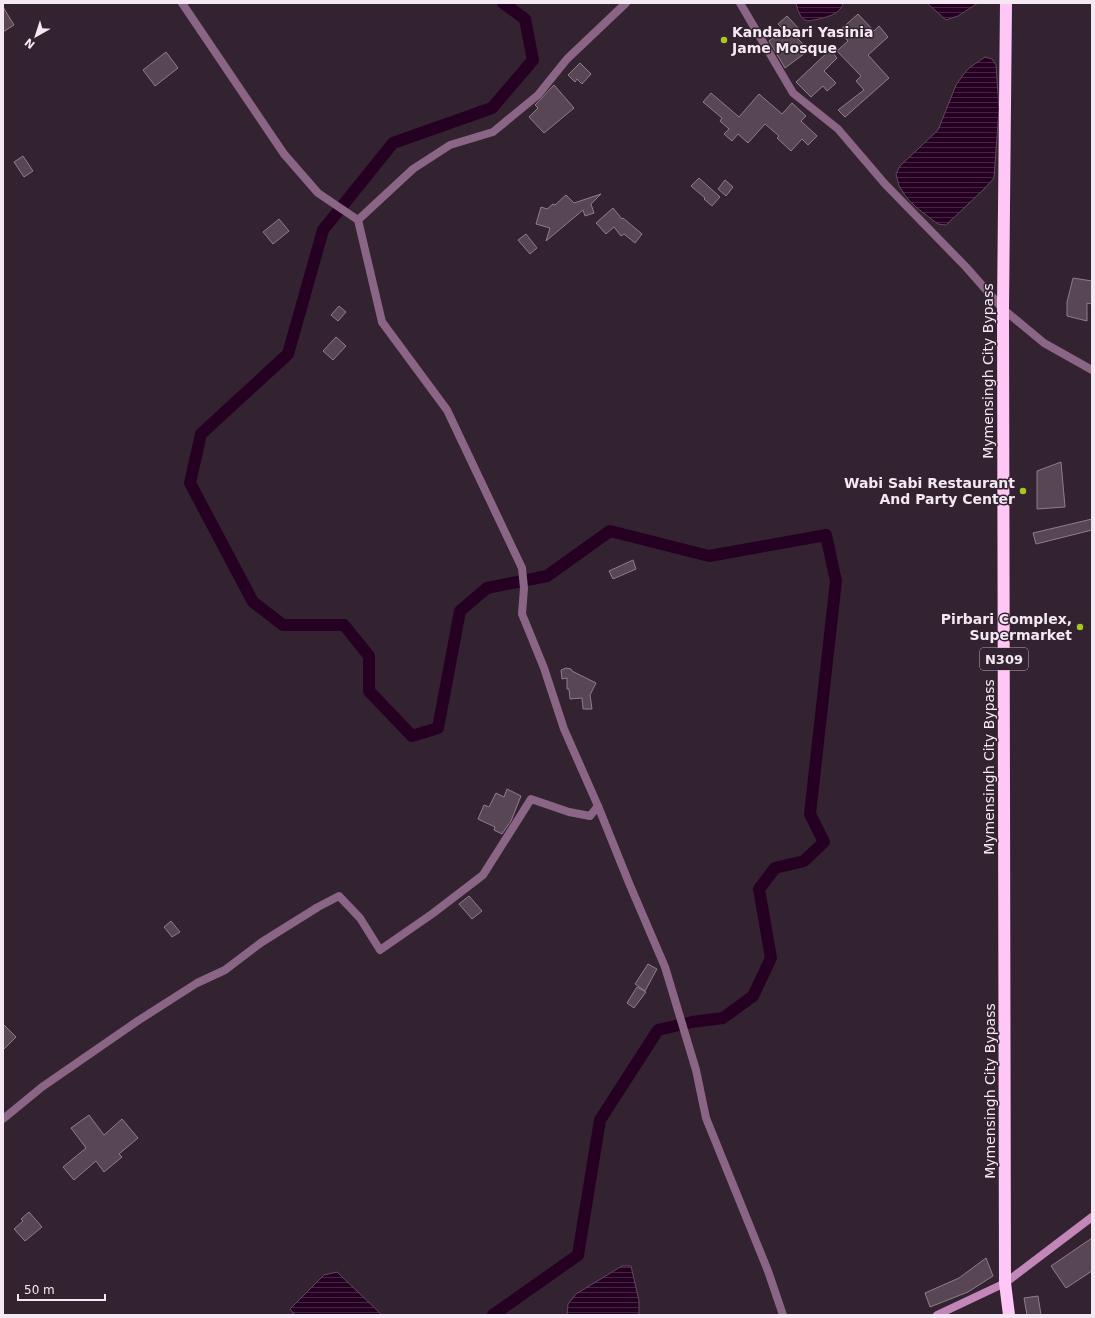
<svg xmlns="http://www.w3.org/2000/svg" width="1095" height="1318" font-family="'DejaVu Sans',sans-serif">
<defs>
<pattern id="water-rules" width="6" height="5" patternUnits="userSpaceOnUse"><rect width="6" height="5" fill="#260022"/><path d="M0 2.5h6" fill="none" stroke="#462543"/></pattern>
</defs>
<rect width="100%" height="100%" fill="#332330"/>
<g fill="url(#water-rules)" stroke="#644660">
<path d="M796 3H843C841 16 819 19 808 21 800 19 798 11 796 3Z"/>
<polygon points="927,3 978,3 958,16 946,20"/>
<polygon points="985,57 992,59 996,65 999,109 994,178 984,189 946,225 938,224 917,208 907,198 899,186 896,174 900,166 938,130 956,85 963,75 969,68"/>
<polygon points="622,1266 631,1266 639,1301 639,1315 567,1315 568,1304 576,1294"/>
<polygon points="337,1272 382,1315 295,1315 290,1309 324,1275"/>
</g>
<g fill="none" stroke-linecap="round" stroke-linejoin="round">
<polyline stroke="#260022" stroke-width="12" points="493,1315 578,1255 600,1120 658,1030 692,1022 723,1018 753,996 771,958 759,889 775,868 804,861 824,842 810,814 836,581 826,535 709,556 610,531 547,576 487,588 460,611 438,728 412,736 369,691 369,656 344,625 283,625 253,602 190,483 201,434 288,354 323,230 393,143 492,108 533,60 525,19 503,3"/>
</g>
<g fill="#584655" stroke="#8f7c8c">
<polygon points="3,7 14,25 3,32"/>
<polygon points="858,14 874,31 879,26 888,37 868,55 889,78 845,117 838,110 864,90 856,81 861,76 837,51 848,41 839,31"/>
<polygon points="787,16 801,31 796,37 809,50 785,68 769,41 784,30 778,24"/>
<polygon points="830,50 837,58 824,71 836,83 827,91 823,86 811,97 796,82"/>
<polygon points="166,52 178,68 155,86 143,70"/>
<polygon points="580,63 591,74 582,84 577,79 575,82 568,75"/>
<polygon points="554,85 574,108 544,133 529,117 538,108 535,105"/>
<polygon points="711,93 739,117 759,94 782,114 792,103 806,116 801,121 817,136 808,145 802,139 791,151 777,138 779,136 765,124 748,143 738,134 732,141 724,134 729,129 720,121 722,118 703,102"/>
<polygon points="23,156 33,171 24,177 14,162"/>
<polygon points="699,178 720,197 712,206 704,199 705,198 691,186"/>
<polygon points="725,180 733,187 726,196 718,189"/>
<polygon points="601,194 591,204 594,213 585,216 583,210 546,241 550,228 536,224 541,207 547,209 553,204 555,205 566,195 574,203"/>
<polygon points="613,208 622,219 623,218 642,234 635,243 624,234 621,236 614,227 606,234 596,223"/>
<polygon points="279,219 289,231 273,244 263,232"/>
<polygon points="526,234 537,248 530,254 518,240"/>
<polygon points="1073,278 1092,281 1092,304 1087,303 1087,321 1067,316 1067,302"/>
<polygon points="339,306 346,312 338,321 331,315"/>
<polygon points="336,337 346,346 333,360 323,351"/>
<polygon points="1061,462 1065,507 1037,509 1037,471"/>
<polygon points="1092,519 1092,530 1036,544 1033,533"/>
<polygon points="633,560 636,569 613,579 609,571"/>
<polygon points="566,668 571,669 572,671 596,683 590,695 592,709 583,709 582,698 570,699 569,689 567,689 567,678 562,679 561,670"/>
<polygon points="507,789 521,796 511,821 502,834 494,830 495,827 478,819 484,805 489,807 496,793 504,797"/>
<polygon points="469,896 482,911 472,919 459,904"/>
<polygon points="171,921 180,932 172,937 164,927"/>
<polygon points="648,964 657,969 645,991 635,984"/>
<polygon points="637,987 646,992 634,1008 627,1003"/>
<polygon points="3,1024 16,1037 3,1050"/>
<polygon points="89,1115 104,1135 122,1119 138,1138 119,1154 122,1157 104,1172 96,1161 74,1180 63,1167 86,1148 71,1128"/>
<polygon points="29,1212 42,1227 25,1241 14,1229 23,1221 21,1219"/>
<polygon points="1092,1238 1092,1271 1066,1288 1051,1266"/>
<polygon points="986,1258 993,1276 968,1292 930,1307 925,1293 959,1278"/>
<polygon points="1038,1296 1041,1315 1027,1315 1024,1298"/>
</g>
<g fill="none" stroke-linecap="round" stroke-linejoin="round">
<g stroke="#8b6585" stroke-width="8">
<polyline points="182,3 284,154 318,193 358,220 382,322 447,410 522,568 524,588 522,614 544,668 564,729 598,806 629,883 665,967 696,1070 706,1118 768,1271 783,1315"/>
<polyline points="740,3 793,93 838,129 885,184 966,267 1003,309 1044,343 1092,370"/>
<polyline points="358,220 413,169 450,145 493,132 538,95 567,59 626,3"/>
<polyline points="3,1119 42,1087 139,1020 197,983 225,970 262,942 318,907 339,896 360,918 380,950 432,914 483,875 531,799 569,812 590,816 598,806"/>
</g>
<polyline stroke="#c286b9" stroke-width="8" points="937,1315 1005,1283 1092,1217"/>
<polyline stroke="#ffc6f6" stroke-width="12" points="1006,3 1003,309 1005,1283 1009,1315"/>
</g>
<g fill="#a4c824" stroke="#332330" stroke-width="1.5">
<circle cx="724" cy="40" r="4"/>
<circle cx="1023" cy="491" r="4"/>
<circle cx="1080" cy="627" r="4"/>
</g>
<g text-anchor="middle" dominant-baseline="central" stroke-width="3" stroke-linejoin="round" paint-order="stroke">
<rect fill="#332330" stroke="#baaeb8" stroke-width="1" x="980" y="648" width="48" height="22" rx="3"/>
<g font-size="13" font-weight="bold" fill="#f4e9f2">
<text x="1004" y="659">N309</text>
</g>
<g font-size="14" font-weight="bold" fill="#f4e9f2" stroke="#332330" text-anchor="end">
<text x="732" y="32" text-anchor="start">Kandabari Yasinia<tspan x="732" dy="16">Jame Mosque</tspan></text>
<text x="1015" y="483">Wabi Sabi Restaurant<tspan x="1015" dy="16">And Party Center</tspan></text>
<text x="1072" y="619">Pirbari Complex,<tspan x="1072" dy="16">Supermarket</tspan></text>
</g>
<g font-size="14" fill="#f4e9f2" stroke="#332330">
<text transform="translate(988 371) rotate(-90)">Mymensingh City Bypass</text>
<text transform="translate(989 767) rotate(-90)">Mymensingh City Bypass</text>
<text transform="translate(990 1091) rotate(-90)">Mymensingh City Bypass</text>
</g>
</g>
<rect width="1095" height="1318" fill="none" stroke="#f4e9f2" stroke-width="8"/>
<g transform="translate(36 36) rotate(219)" stroke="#332330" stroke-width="3" paint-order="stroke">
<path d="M0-3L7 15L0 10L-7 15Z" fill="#f4e9f2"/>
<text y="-6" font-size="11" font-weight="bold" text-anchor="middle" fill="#f4e9f2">N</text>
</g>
<path d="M18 1294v6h87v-6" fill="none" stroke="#f4e9f2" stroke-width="2"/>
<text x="24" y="1294" font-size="12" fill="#f4e9f2" stroke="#332330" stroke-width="3" paint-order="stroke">50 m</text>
</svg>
